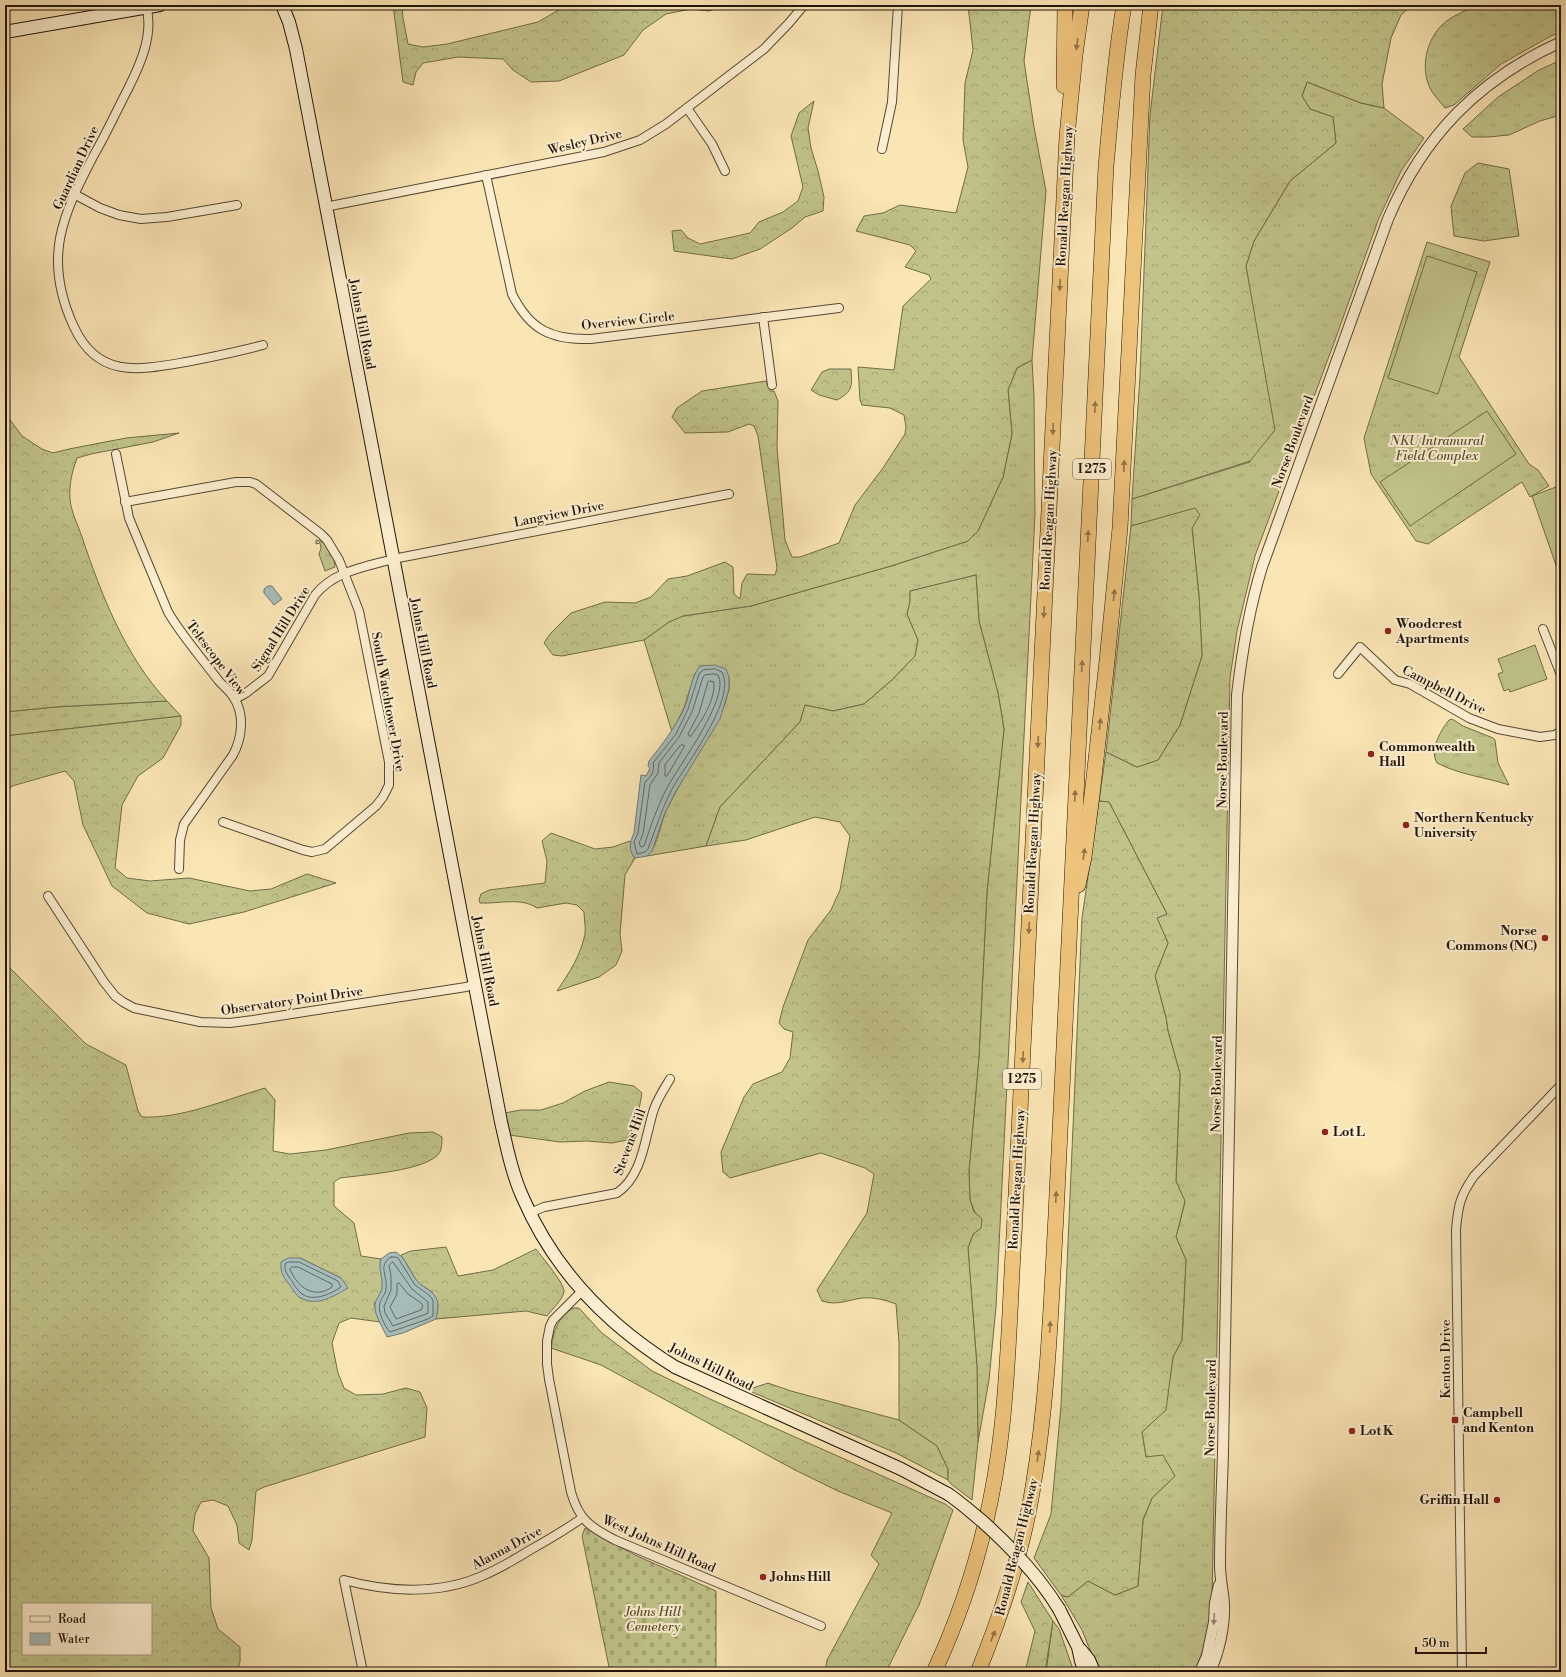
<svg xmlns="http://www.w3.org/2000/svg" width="1566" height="1677" font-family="'Libre Bodoni',serif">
<defs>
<pattern id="grass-tufts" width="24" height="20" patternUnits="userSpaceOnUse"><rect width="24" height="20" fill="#c1c38b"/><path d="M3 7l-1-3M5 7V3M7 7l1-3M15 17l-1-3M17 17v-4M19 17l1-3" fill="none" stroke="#a6a776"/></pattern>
<pattern id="forest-crowns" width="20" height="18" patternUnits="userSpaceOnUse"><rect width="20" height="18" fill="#c1c38b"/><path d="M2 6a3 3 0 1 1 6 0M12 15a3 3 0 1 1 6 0" fill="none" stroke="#a6a776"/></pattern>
<pattern id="cemetery-stones" width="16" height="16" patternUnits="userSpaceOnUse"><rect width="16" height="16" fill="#c1c38b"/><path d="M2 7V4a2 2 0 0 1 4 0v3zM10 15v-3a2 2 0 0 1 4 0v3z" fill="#a6a776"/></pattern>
</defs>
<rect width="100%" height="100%" fill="#fae5b5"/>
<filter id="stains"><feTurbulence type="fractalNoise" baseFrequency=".005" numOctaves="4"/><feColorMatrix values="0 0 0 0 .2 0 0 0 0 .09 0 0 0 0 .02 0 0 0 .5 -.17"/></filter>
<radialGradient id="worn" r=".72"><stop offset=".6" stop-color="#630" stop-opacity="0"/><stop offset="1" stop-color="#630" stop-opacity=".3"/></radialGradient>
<g fill="url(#grass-tufts)" stroke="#706c48">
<path d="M1478 5H1561V32L1551 36 1501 64 1454 105 1445 108C1439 100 1431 93 1428 83 1421 63 1428 39 1442 25 1450 17 1468 9 1478 5Z"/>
<polygon points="1561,60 1561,115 1540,121 1509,135 1488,137 1472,137 1463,129 1498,97 1539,70"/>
<polygon points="1307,82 1361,103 1384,108 1424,138 1401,171 1379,218 1335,340 1255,556 1237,631 1230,678 1212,1599 1208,1636 1195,1672 1099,1672 1082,1630 1061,1595 1068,1597 1088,1581 1115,1595 1138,1586 1143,1520 1152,1498 1175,1476 1146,1457 1142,1432 1165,1410 1173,1357 1182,1340 1186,1260 1176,1237 1185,1202 1176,1181 1180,1074 1168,1031 1166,1018 1155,976 1168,943 1157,918 1167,914 1109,802 1099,801 1106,752 1137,767 1158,760 1180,725 1202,656 1199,596 1192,528 1195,509 1131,526 1132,499 1250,462 1253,310 1246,266 1254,241 1290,181 1336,143 1333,117 1310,109 1302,96"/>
<polygon points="1427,242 1490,262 1459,357 1529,464 1538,470 1549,486 1530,497 1522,482 1428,544 1416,541 1371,474 1364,438"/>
<path d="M1032 360 1034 396 1035 514 996 1307 989 1380 978 1442 977 1367 968 1248 973 1234 981 1228 970 1200 969 1171 979 1056 987 891 1004 729 998 693 979 621 976 575 910 591V602L907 614 918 640 915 656 892 680 864 704 833 711 805 705 800 722 720 807 706 846 647 856C659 844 660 823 667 809 685 773 706 739 725 704L729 689V677L695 673 684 708 672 732 644 640 669 622 683 616 751 606 891 566 968 541 978 531 1003 477 1012 434 1008 390 1017 368Z"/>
<path d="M316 540C328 541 334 556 335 567L325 571 319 554 321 548 320 543 316 544Z"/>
<polygon points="167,701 181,716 5,736 5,712 55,707"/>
<path d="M1452 719 1463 726 1493 738 1495 740 1498 763 1509 785C1485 777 1460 775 1437 763 1429 750 1441 730 1449 720Z"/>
<polygon points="768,1383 791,1391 899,1420 937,1446 948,1469 948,1480 896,1453 747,1390"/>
<polygon points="1053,1621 1059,1629 1074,1672 1046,1672"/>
</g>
<g fill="url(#forest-crowns)" stroke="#706c48" fill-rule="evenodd">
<polygon points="393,5 402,5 403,18 408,44 423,47 447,44 538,22 567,5 725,5 709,11 691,9 666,14 643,30 624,55 559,81 531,82 513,70 503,59 458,57 423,63 416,72 413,85 403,82"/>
<polygon points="968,5 1031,5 1024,61 1034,127 1046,191 1032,360 1017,368 1008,390 1012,434 1003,477 978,531 968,541 891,566 751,606 683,616 669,622 644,640 562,656 553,655 544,643 550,634 571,613 605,602 635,603 651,597 668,579 687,576 725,562 733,567 734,594 740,599 742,583 747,574 775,575 777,568 758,436 754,426 749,424 728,432 685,433 672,417 677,408 702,391 766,381 770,391 774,391 778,401 777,448 785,540 792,557 800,557 839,543 855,505 883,468 905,434 906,427 904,415 890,408 862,405 860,400 858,367 894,370 903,306 931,279 929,275 905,267 916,251 910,245 856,231 864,216 883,213 900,205 956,213 968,167 963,140 965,83 973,50"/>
<polygon points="1163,5 1412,5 1401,15 1391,38 1382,84 1384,108 1361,103 1307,82 1302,96 1310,109 1333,117 1336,143 1290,181 1254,241 1246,266 1275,430 1250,461 1132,499 1140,376 1150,115"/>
<polygon points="814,101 808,128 811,148 818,171 824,197 823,211 805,217 792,228 760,249 732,259 674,251 672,231 681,230 688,238 700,244 750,233 759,222 783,212 798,201 803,187 791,136 799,113"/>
<polygon points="1478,163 1509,169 1519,236 1484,241 1454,236 1451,206 1465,173"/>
<path d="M829 369H851C852 387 853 391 837 400L819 395 811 390 822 372Z"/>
<path d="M5 413 22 436 42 449 53 453 69 449 126 438 179 433 153 442 91 454 77 458C72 472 69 484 70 499 71 512 78 525 82 537 101 594 125 656 167 701L55 707 5 712Z"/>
<polygon points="1195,508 1200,515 1192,528 1199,596 1202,656 1180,725 1158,760 1137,767 1106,752 1131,526"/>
<path d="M976 575 979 621 998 693 1004 729 987 891 979 1056 969 1171 970 1200 974 1212 982 1219 981 1228 973 1234 968 1248 977 1367 978 1442 972 1500 951 1484 948 1480V1469L937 1446 899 1420V1343L896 1304C885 1300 874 1297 862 1298 848 1300 837 1306 822 1301L817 1290 867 1213 874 1174 865 1168 821 1153 730 1178 723 1172 721 1152 744 1097 753 1084 782 1072 790 1058 793 1032 784 1029 779 1023 783 1007 808 940 831 910 840 890 850 836 840 822 815 817 746 840 706 846 720 807 800 722 805 705 833 711 864 704 892 680 915 656 918 640 907 614 910 602V591Z"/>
<polygon points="181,716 181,725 163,758 138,776 122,805 115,868 127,878 150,881 189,878 250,891 271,889 307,874 336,883 244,912 189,924 147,913 112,886 83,825 74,781 65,771 12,786 5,795 5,736"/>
<polygon points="1099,801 1109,802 1167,914 1157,918 1168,943 1155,976 1166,1018 1168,1031 1180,1074 1176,1181 1185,1201 1176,1237 1186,1260 1182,1340 1173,1357 1166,1410 1142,1432 1146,1457 1163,1455 1175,1476 1152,1498 1143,1520 1138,1586 1115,1595 1088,1581 1068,1597 1061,1595 1034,1558 1051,1514 1061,1406 1082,918"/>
<path d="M551 833 595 849 613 847 630 841 633 856 635 858 625 875 620 934 622 951 616 965 599 977 557 991C569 973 581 955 585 934 586 927 584 919 584 912L577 905 566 903 537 908C521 897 499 904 480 903L479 900 481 894 489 890 545 883 547 861 542 841Z"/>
<path d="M5 963 86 1044 126 1065 138 1111 142 1117C182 1119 227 1099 265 1088L275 1100 273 1151 290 1154 326 1150 409 1133 433 1132 442 1137C442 1141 442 1148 440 1152 429 1171 361 1175 340 1178L334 1182V1206L354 1223 361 1256 381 1259C378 1269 385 1279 382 1289 381 1294 377 1300 374 1304L380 1322 351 1318 339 1323 332 1343 338 1373 344 1388 356 1395 383 1394 406 1388 420 1392 427 1408 425 1437 264 1487 256 1491 252 1540 249 1550 239 1543 237 1525 228 1506 213 1500 201 1502 195 1514 193 1531 209 1558 211 1608 218 1629 240 1647V1662L237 1672H5ZM300 1258 341 1278 300 1298ZM23 1604H151V1654H23Z"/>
<polygon points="609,1082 634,1086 642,1093 638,1115 627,1140 612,1143 587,1141 560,1142 509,1135 505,1113 520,1110 541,1110 563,1103 585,1091"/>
<path d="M446 1247 458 1276 493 1270 536 1249C542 1257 565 1284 564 1292 562 1301 552 1309 547 1316L526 1311 436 1319 438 1306 432 1292 418 1283 401 1255 411 1251Z"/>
<path d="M573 1308H579L602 1333 652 1371 710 1399 945 1504 953 1510 919 1605 886 1672H825L827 1660 879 1564 871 1555 892 1513 838 1491 795 1470 601 1365 551 1348C554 1331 557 1318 573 1308Z"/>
<polygon points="1028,1582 1053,1621 1045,1672 1025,1672 1035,1631 1021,1602"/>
</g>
<polygon fill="url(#cemetery-stones)" stroke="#706c48" points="585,1528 635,1555 716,1591 716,1672 610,1672 582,1536"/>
<g fill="#c1c38b" stroke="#706c48">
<polygon points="1427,256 1477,272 1438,394 1388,378"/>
<polygon points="1487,411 1516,454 1410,526 1380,482"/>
<polygon points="1556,487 1561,503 1561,570 1558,571 1532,496"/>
<polygon points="1535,645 1547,679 1510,692 1509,689 1504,691 1498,674 1503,672 1498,659"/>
</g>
<g fill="#a5bcba" stroke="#707972">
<polygon points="268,586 272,586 282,599 274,605 264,593 264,589"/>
<path d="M715 665 726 669 729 677V689L720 719 676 791 664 815 652 851 647 856 635 858C628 851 630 841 634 833L641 775 646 776 650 768 648 766 649 761C662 745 674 729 684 709 690 696 690 678 700 666Z"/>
<path d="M396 1252C407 1259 410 1274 419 1283 424 1288 434 1291 437 1300 439 1305 437 1313 436 1319L403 1333 387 1337C383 1328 374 1315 375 1305 375 1299 382 1293 382 1287 383 1277 378 1269 381 1259L389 1253Z"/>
<path d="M288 1258H300L341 1278 348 1288C334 1296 317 1307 301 1298 296 1296 292 1288 289 1284 283 1277 280 1271 281 1262Z"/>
</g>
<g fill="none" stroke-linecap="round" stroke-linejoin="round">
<g stroke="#626860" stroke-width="1">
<path d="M715 669 722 672C737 699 686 764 672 789 662 808 656 828 648 849L645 852 637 854 634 842 638 833 645 782C651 777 655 771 653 763L676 734 688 709 699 674 703 670Z"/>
<path d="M714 674 718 675C731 696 679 766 668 786 658 805 651 825 644 846L641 847 639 843 643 834 650 785 658 773 659 763 679 737 692 712 703 677 705 675Z"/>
<path d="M710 681 714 682C715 701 702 720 691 736H689L688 734 699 713 708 682Z"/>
<polygon points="681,745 684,745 684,747 667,776 665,776 665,765"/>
<path d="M391 1257H395L398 1258 415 1285 429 1295 433 1300V1316L428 1319 390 1332C385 1327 377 1311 380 1303 381 1298 386 1294 386 1289 388 1275 377 1266 391 1257Z"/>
<path d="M289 1262H299L338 1281 341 1287C331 1294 313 1302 302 1294 298 1291 294 1285 292 1281 288 1276 284 1271 285 1264Z"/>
<polygon points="393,1262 412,1289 428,1302 428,1313 426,1314 393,1326 385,1313 384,1306 391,1290 391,1275 389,1266"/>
<path d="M292 1267H298L332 1284V1287C314 1300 297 1287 290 1269Z"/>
<polygon points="399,1283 408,1294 421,1303 423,1306 421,1310 396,1319 390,1307 397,1294 397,1284"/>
</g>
<g stroke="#564832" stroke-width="10">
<g id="minor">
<path d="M146 5C154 34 141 63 128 89 117 110 107 132 95 153 62 216 42 258 74 327 98 379 139 370 186 362 212 357 237 352 263 345"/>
<polyline points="687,108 712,144 725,171"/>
<polyline points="882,149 892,102 898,5"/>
<path d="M486 175 512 294C530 330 551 340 591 339L839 308"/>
<polyline points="74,194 100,208 119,215 141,219 167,217 237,205"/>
<polyline points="325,207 604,152 640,140 666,124 764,49 789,23 804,5"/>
<polyline points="763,317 772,385"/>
<path d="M116 454 129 518 168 612C182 636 201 657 218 680 223 686 230 691 234 698 245 715 242 738 233 755L184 824 180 840 179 869"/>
<polyline points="125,502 236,482 250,482 256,484 321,534 327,540 339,560 359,611 389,762 389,785 383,797 376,806 325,849 312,852 303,850 223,822"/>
<polyline points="1543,629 1561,675"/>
<polyline points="1338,674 1360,647 1395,680 1410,684 1469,718 1498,729 1540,737 1555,735 1561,731"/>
<path d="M235 699 246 693 268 676 315 595C334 571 365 567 393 559L729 494"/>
<polyline points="48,896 104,982 115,996 123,1002 134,1008 200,1022 230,1023 253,1020 466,987 475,984"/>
<path d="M530 1213 544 1207 617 1193C643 1176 645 1136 654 1109 658 1098 664 1089 670 1079"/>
<path d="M582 1291 553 1320 550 1326 547 1341V1364L549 1379 571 1492C579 1520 590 1527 615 1540L821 1626"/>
<path d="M363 1672 344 1580C388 1592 439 1595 482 1576 499 1569 514 1560 530 1550 548 1540 565 1530 582 1518"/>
<path d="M1462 1672 1456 1230C1458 1206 1460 1196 1474 1176L1561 1085"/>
</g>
</g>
<g stroke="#564832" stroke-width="12">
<g id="tertiary">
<polyline points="1200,1672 1207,1656 1214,1622 1215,1603 1219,1585"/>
<path d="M1210 1672C1219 1652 1225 1626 1224 1604 1223 1590 1220 1578 1220 1565 1220 1527 1222 1489 1223 1452L1237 695C1242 651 1249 609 1262 567L1388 219C1423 136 1479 79 1561 42"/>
</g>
</g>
<g stroke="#201406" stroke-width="14">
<g id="secondary">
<path d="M282 5 289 22 296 49 501 1122C507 1148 512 1174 523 1198 554 1270 609 1326 675 1367L901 1469 948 1494"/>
<polyline points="5,32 160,5"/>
<polyline points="1059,1609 1078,1647 1081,1661 1085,1672"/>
<polyline points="1081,1650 1089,1660 1094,1672"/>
</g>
</g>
<g stroke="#201406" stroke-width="16">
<g id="motorway">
<polyline points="1064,86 1065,5"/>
<polyline points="1078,885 1084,857 1092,795 1107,661 1120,528 1143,75 1151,5"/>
<path d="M934 1672C970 1595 993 1510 1002 1426 1009 1363 1010 1299 1014 1236L1067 136 1075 55 1082 5"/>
<path d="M978 1672C1002 1613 1023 1550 1033 1487 1048 1397 1051 1306 1056 1215L1106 166C1111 112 1115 58 1124 5"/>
</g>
</g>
<use href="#minor" stroke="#fceecf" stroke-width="8"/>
<use href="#tertiary" stroke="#fceecf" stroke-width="10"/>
<use href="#secondary" stroke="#fceecf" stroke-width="12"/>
<use href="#motorway" stroke="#edc27a" stroke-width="15"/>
<g stroke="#201406" stroke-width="14" stroke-linecap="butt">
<path id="secondary-bridge" d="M948 1494C960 1502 971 1512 982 1521 1011 1547 1038 1575 1059 1609"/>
</g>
<use href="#secondary-bridge" stroke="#fceecf" stroke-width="12"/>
</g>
<defs><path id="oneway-solid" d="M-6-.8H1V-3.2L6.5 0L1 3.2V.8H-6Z"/></defs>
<g fill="#917446">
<use href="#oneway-solid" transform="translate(1077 44) rotate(98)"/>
<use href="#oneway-solid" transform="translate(1060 285) rotate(93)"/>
<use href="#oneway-solid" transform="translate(1095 407) rotate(-87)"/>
<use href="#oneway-solid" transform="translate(1053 429) rotate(93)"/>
<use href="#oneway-solid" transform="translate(1124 466) rotate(-88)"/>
<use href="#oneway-solid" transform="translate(1088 536) rotate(-87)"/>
<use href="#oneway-solid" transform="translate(1114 595) rotate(-84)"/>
<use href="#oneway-solid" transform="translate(1044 612) rotate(93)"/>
<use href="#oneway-solid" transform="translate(1082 666) rotate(-87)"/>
<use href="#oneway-solid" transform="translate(1100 724) rotate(-83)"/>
<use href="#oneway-solid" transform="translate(1038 742) rotate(93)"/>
<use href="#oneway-solid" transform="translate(1075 796) rotate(-87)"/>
<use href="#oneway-solid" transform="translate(1084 854) rotate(-82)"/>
<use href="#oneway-solid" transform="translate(1029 928) rotate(93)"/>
<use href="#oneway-solid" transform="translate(1023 1057) rotate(93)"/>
<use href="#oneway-solid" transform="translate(1056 1197) rotate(-87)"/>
<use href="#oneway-solid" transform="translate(1050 1327) rotate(-87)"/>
<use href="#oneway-solid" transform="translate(1038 1456) rotate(-82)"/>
<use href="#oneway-solid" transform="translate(993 1636) rotate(-68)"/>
</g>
<use fill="#998c75" href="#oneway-solid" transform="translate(1214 1619) rotate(94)"/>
<g fill="#8f2418" stroke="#fceecf" stroke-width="1.5">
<circle cx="1388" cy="631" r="4"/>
<circle cx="1371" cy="754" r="4"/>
<circle cx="1406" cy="825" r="4"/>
<circle cx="1545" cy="938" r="4"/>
<circle cx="1325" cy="1132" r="4"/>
<rect x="1451" y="1416" width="8" height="8" rx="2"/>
<circle cx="1352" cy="1431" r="4"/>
<circle cx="1497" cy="1500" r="4"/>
<circle cx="763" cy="1577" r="4"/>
</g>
<g text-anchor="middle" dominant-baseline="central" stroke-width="4" stroke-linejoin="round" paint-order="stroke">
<g fill="#fceecf" stroke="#625542" stroke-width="1">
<rect x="1073" y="459" width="38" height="20" rx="3"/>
<rect x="1003" y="1069" width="38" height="20" rx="3"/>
</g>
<g font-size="12" font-weight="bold" fill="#201406">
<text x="1092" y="469">I 275</text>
<text x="1022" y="1079">I 275</text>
</g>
<g font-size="13" fill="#201406" stroke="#fceecf">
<text transform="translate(585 142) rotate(-13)">Wesley Drive</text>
<text transform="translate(76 168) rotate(-65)">Guardian Drive</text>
<text transform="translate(1065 196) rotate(-87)">Ronald Reagan Highway</text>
<text transform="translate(628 321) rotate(-6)">Overview Circle</text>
<text transform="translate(362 324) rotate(79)">Johns Hill Road</text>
<text transform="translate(1293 442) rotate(-70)">Norse Boulevard</text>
<text transform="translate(559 514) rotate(-11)">Langview Drive</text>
<text transform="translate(1049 520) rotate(-87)">Ronald Reagan Highway</text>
<text transform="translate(281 629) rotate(-58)">Signal Hill Drive</text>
<text transform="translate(423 643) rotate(79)">Johns Hill Road</text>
<text transform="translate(216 658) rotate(53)">Telescope View</text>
<text transform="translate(1444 690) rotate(27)">Campbell Drive</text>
<text transform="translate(388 702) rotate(80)">South Watchtower Drive</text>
<text transform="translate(1223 760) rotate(-89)">Norse Boulevard</text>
<text transform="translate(1033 843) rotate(-87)">Ronald Reagan Highway</text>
<text transform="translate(485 961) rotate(79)">Johns Hill Road</text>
<text transform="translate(292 1001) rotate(-8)">Observatory Point Drive</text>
<text transform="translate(1217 1084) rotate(-89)">Norse Boulevard</text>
<text transform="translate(630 1142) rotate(-70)">Stevens Hill</text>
<text transform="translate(1017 1179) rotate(-87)">Ronald Reagan Highway</text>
<text transform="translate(1446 1359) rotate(-90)">Kenton Drive</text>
<text transform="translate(711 1367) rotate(26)">Johns Hill Road</text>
<text transform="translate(1211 1408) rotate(-89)">Norse Boulevard</text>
<text transform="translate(659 1544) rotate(24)">West Johns Hill Road</text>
<text transform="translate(1017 1547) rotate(-76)">Ronald Reagan Highway</text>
<text transform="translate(507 1548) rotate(-28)">Alanna Drive</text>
</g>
<g font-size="13" font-style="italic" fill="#585135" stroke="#fceecf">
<text x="1437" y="441">NKU Intramural<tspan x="1437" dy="15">Field Complex</tspan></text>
<text x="653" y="1612">Johns Hill<tspan x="653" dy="15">Cemetery</tspan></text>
</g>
<g font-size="13" font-weight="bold" fill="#201406" stroke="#fceecf" text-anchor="start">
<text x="1396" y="624">Woodcrest<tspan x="1396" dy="15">Apartments</tspan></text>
<text x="1379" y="747">Commonwealth<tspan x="1379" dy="15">Hall</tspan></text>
<text x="1414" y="818">Northern Kentucky<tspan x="1414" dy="15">University</tspan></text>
<text x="1537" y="931" text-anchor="end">Norse<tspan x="1537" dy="15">Commons (NC)</tspan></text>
<text x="1333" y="1132">Lot L</text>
<text x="1463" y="1413">Campbell<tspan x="1463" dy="15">and Kenton</tspan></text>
<text x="1360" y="1431">Lot K</text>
<text x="1489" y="1500" text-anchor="end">Griffin Hall</text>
<text x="771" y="1577">Johns Hill</text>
</g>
</g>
<rect width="1566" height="1677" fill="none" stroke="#fae5b5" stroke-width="20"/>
<rect x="6" y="6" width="1554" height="1665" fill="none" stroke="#201406" stroke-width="2"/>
<rect x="10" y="10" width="1546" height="1657" fill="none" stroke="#201406"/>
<rect x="22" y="1603" width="130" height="52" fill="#fceecf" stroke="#a4977f"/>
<rect x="30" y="1616" width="20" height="6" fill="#fceecf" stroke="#a4977f"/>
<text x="58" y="1623" font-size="12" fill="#201406">Road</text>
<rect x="30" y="1633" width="20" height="12" fill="#a5bcba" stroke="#a4977f"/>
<text x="58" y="1643" font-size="12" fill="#201406">Water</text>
<path d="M1416 1647v6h70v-6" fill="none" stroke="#201406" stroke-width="2"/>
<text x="1422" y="1647" font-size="12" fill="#201406" stroke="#fceecf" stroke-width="3" paint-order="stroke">50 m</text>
<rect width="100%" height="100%" filter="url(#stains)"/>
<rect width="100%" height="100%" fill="url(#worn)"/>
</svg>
